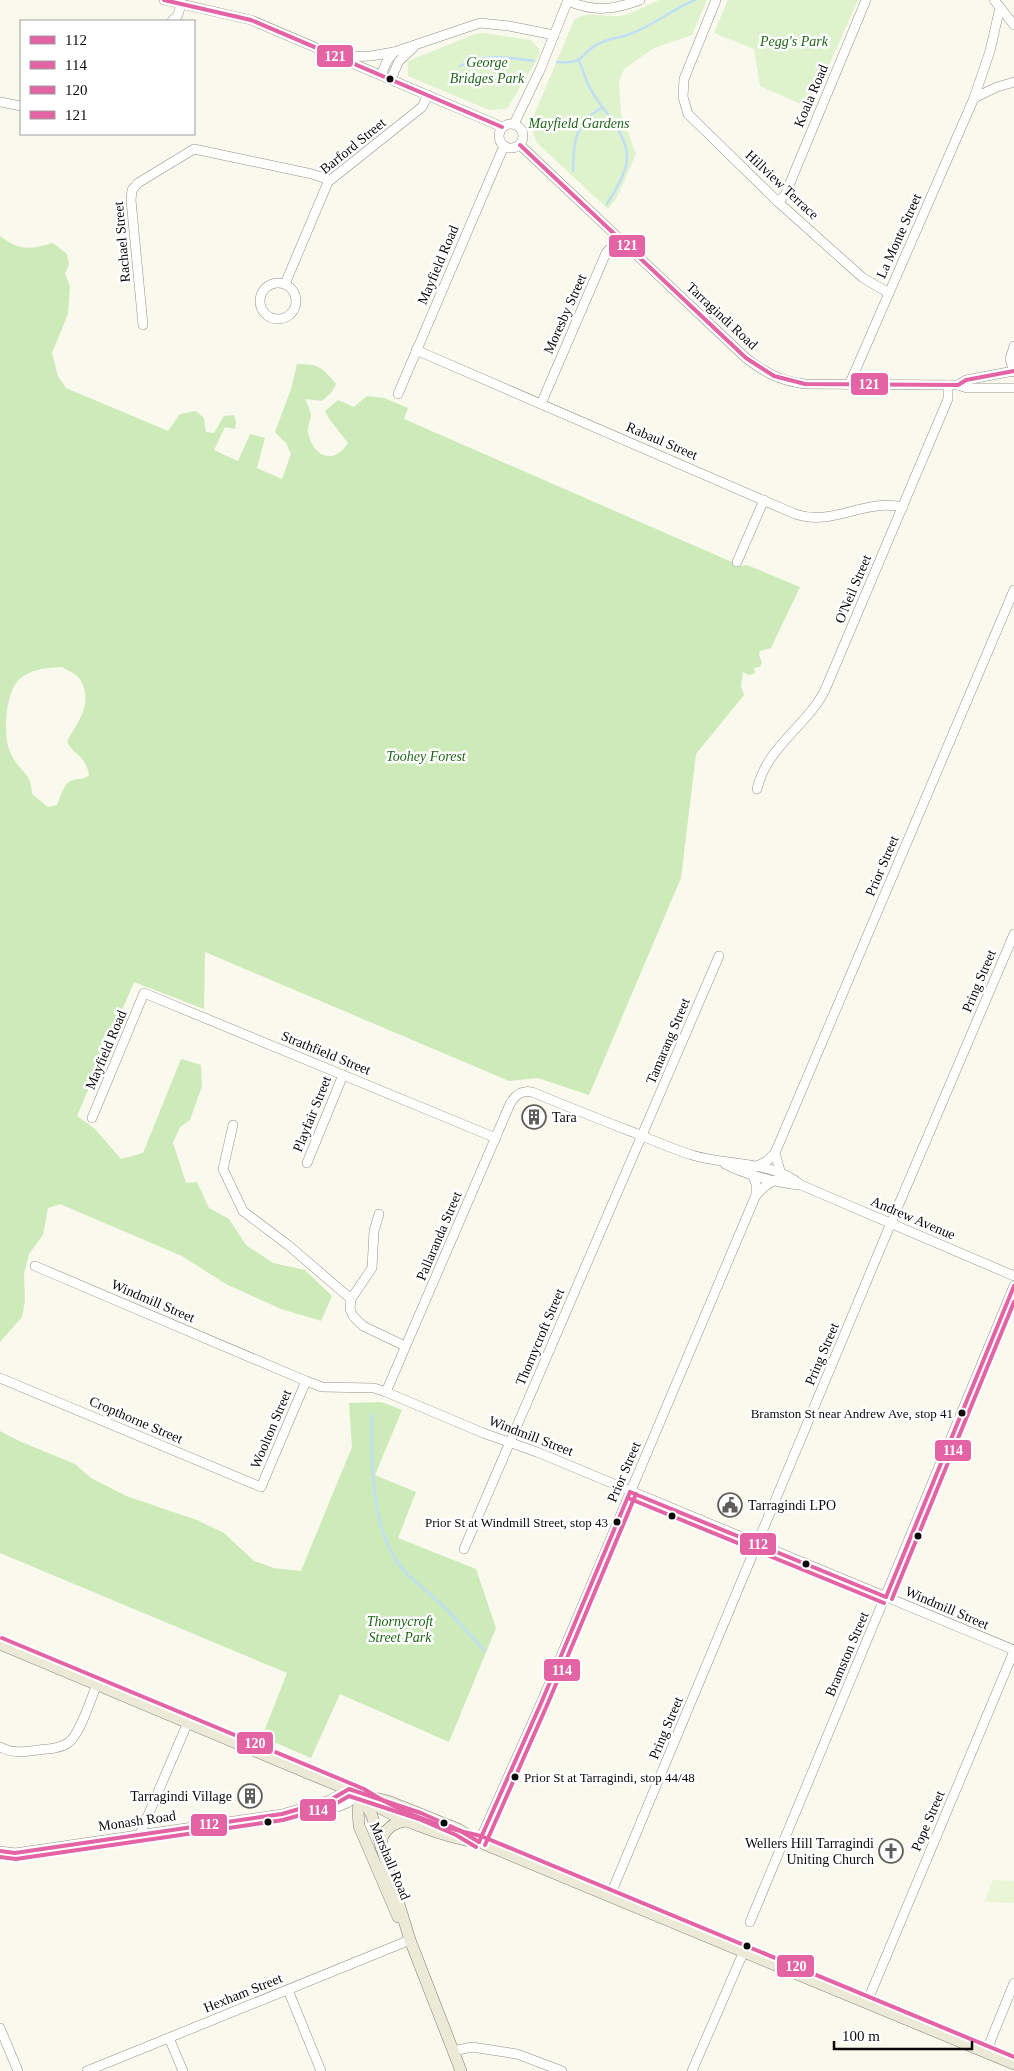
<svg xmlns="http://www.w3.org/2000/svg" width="1014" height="2071" font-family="'Times New Roman',serif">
<rect width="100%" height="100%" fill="#faf9ee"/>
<g fill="#def2cc">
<path d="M659 0H707L692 35 654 48 624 69 619 82 621 114 636 154 617 197 608 209 537 143 531 127 533 118 574 20C587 9 610 19 625 15 637 11 648 5 659 0Z"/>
<polygon points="728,0 858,0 810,108 760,86 754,49 714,33"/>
<polygon points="484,33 531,40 539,49 539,56 507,109 489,110 408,76 408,61 475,34"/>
</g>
<g fill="#cdeab9" fill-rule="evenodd">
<path d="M0 236C22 252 29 249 53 243L67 254 69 265 65 273 70 287 68 314 52 353 58 376 66 388 168 431 180 414 196 411 204 418 206 432 214 433 224 416 234 415 236 422 235 429 225 427 214 450 238 461 250 434 265 438 257 468 282 479 291 454 286 443 275 432 291 389 297 364C319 364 322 367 336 384L331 393 322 401 305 399C307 404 310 409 311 414 311 420 307 427 308 433 314 458 334 465 348 443L330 420 325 411 338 400 354 407 367 396 384 398 408 408 404 419 741 566 747 565 800 587 771 648 760 651 759 655 762 662 760 667 754 668 755 673 749 675 743 672 741 686 744 695 696 754 681 878 589 1095 538 1078 509 1081 205 952 204 1009 134 982 77 1116 95 1129 121 1159 143 1153 181 1059 201 1065 202 1086 190 1120 180 1127 173 1143 186 1183 197 1182 209 1208 229 1219 246 1245 273 1263 305 1270 332 1296 321 1321 281 1309 226 1284 182 1256 60 1204 48 1208 43 1235 29 1254 24 1273 25 1301 22 1317 0 1342ZM62 667C67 670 76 674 79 678 95 701 78 722 67 741 73 756 85 753 89 775 80 782 81 777 73 780 63 783 61 797 57 805L48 807 32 794C31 771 20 773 11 754 2 737 5 688 22 677 35 668 47 668 62 667Z"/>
<polygon points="381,1402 402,1410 375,1475 416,1492 398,1538 476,1569 496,1628 449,1742 340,1694 311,1758 262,1737 287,1673 0,1553 0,1431 19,1441 75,1464 91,1478 126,1496 197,1520 224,1533 254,1561 274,1568 301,1571 352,1447 349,1403"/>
</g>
<polygon fill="#eaf5d6" points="993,1880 1014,1881 1014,1903 984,1902"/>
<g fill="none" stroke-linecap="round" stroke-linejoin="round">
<g stroke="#c1def7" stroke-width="2.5">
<path d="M579 61C583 69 585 78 589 86 599 108 628 132 627 158 627 171 614 193 607 204"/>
<path d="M557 62C586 65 579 53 600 43 610 38 620 38 630 34 653 26 672 9 695 0"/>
<path d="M460 66C485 53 507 57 533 61"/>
<path d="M573 171C574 141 574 123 603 107"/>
<path d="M372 1415C371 1459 371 1518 394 1557 406 1577 427 1590 443 1606 457 1620 471 1636 485 1651"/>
</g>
<g stroke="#93928d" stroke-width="10">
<g id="minor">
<polyline points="164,0 251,20 502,127"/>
<polyline points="716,0 684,79 683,97 688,114 778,202 863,278 889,293"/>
<polyline points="994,0 1014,25"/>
<path d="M568 1C595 12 613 10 640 0"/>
<polyline points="172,21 178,15 181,4"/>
<polyline points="343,57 371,56 394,52"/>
<polyline points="381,75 387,61 394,52 480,23 509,26 554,35"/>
<polyline points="391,79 399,61 413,48"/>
<polyline points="974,98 997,87 1014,82"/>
<polyline points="0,102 21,106"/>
<circle cx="511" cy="136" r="12"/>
<polyline points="514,124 540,70 568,0"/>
<path d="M520 145 746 358C765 373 781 381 805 384L958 385 967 388H1014"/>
<polyline points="778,202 785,195 866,0"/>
<circle cx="278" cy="301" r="18"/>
<polyline points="285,284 328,182 417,111 422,107 428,95"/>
<polyline points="143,325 131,200 132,190 138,183 194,149 312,174 330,180"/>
<polyline points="1014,346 1010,359 1014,372"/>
<path d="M416 350 795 514C834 527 864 498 903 507"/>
<polyline points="849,385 974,98 990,51 1000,7"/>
<polyline points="958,385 966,380 1014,371"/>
<polyline points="398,394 504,146"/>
<polyline points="541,404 606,253 619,239"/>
<polyline points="737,562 764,500"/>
<path d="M757 789C767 746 807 726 825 690L945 406 948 399V385"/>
<polyline points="92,1118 144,993 496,1138"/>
<polyline points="233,1125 223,1169 243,1211 288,1245 351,1299"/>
<polyline points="775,1153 781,1174"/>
<polyline points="307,1163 343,1075"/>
<path d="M725 1164C744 1174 779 1184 801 1185"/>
<polyline points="755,1167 767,1161 775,1153 1014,590"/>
<polyline points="752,1173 756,1184 756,1195"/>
<polyline points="379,1214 374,1231 372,1268 351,1299 350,1309 353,1316 363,1326 405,1346"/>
<polyline points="35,1266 306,1381 322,1387 374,1388 386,1392 483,1433 537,1452 1014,1650"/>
<polyline points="0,1378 261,1487 306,1381"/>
<path d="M386 1392 510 1104C515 1095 521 1090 532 1092 566 1106 601 1120 635 1133 654 1141 673 1149 692 1155 727 1166 771 1160 801 1185L1014 1276"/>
<polyline points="464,1549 719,956"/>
<path d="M0 1747C13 1754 23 1752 38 1750 48 1749 59 1749 68 1743 80 1735 91 1698 97 1684"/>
<path d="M295 1814C320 1812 341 1810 361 1794"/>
<polyline points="140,1834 188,1722"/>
<polyline points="479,1842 542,1701 756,1195 765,1186 775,1180"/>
<polyline points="0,1851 15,1853 282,1814 330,1800 349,1789"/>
<polyline points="610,1896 896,1211 1014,934"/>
<polyline points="750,1922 1014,1286"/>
<polyline points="288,1990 321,2071"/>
<polyline points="867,2002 1014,1651"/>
<polyline points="0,2028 18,2071"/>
<polyline points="169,2038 183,2071"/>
<polyline points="453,2051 472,2047 517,2054 562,2071"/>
<polyline points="986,2052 1014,1983"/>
<polyline points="87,2071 410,1940"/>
<polyline points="692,2071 744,1951"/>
</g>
</g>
<g stroke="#807f7a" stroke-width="12">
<g id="major">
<polyline points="0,1644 322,1779 362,1795 388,1801 458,1829 479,1842 1014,2064"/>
<polyline points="361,1794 372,1816 410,1940 461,2071"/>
<polyline points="361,1794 358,1810 359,1826 398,1917"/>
<path d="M365 1798C390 1817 446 1838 477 1842"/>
<path d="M381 1847C381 1830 394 1821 410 1821"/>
</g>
</g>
<use href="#minor" stroke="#fefefc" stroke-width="9"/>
<use href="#major" stroke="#ece9d6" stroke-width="11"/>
<g stroke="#fff" stroke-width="8">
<g id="bus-1">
<polyline points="630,1492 886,1597"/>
<polyline points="886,1597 1014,1286"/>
<polyline points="479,1842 542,1701 630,1492"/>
<polyline points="0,1851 15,1853 282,1814 330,1800 349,1789 421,1813 459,1830 479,1842"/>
</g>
</g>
<g stroke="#fff" stroke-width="8">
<g id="bus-2">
<polyline points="628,1498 884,1603"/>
<polyline points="892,1599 1014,1302"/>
<polyline points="485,1845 548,1703 636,1494"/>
<polyline points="0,1857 16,1859 283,1820 332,1806 349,1796 419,1819 456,1835 476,1847"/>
</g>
</g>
<g stroke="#fff" stroke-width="8">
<path id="bus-3" d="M2 1638 364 1789C401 1813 438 1827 481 1836L1014 2057"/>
</g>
<g stroke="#fff" stroke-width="8">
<g id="bus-4">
<polyline points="164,0 251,20 502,127"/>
<polyline points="520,145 746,358 774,376 805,384 958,385 966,380 1014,371"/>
</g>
</g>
<use href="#bus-1" stroke="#e463a4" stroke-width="4"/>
<use href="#bus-2" stroke="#e463a4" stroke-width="4"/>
<use href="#bus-3" stroke="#e463a4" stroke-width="4"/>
<use href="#bus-4" stroke="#e463a4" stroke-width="4"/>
</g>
<defs>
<g id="building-ring" transform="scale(1.25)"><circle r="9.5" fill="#fff" stroke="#5f5e5a" stroke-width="1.5"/><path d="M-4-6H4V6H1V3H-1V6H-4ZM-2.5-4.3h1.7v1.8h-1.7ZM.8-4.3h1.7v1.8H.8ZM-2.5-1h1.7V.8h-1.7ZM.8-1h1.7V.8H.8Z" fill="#5f5e5a"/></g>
<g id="civic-ring" transform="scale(1.25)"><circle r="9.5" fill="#fff" stroke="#5f5e5a" stroke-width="1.5"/><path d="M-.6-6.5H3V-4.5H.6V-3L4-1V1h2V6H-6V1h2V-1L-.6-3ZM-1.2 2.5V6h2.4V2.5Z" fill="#5f5e5a"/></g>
<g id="church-ring" transform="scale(1.25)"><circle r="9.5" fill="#fff" stroke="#5f5e5a" stroke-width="1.5"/><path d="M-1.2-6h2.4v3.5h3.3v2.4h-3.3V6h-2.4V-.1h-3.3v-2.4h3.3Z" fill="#5f5e5a"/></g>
</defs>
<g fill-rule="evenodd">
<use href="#building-ring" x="534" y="1117"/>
<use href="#civic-ring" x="730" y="1505"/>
<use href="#building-ring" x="250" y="1796"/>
<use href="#church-ring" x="891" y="1851"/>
</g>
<g fill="#0b0b0b" stroke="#fff" stroke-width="2">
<circle cx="390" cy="79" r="4.5"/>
<circle cx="962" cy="1413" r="4.5"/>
<circle cx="672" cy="1516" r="4.5"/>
<circle cx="617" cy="1522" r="4.5"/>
<circle cx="918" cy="1536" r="4.5"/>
<circle cx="806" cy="1564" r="4.5"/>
<circle cx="515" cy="1777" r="4.5"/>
<circle cx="268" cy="1822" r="4.5"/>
<circle cx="444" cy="1823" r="4.5"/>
<circle cx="747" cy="1946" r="4.5"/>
</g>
<g text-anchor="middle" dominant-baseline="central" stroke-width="5" stroke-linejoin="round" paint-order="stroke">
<g font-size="13" fill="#0b0b0b" stroke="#fff" text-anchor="end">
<text x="953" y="1413">Bramston St near Andrew Ave, stop 41</text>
<text x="608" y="1522">Prior St at Windmill Street, stop 43</text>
<text x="524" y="1777" text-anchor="start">Prior St at Tarragindi, stop 44/48</text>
</g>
<g font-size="14" font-style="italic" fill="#1f6617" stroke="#fff">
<text x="794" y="41">Pegg's Park</text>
<text x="487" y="62">George<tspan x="487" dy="16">Bridges Park</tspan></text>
<text x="579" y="123">Mayfield Gardens</text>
<text x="426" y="756">Toohey Forest</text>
<text x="400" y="1621">Thornycroft<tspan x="400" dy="16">Street Park</tspan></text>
</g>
<g font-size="14" fill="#0b0b0b" stroke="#fff">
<text transform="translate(811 96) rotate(-67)">Koala Road</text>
<text transform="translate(353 146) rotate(-39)">Barford Street</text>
<text transform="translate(782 185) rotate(43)">Hillview Terrace</text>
<text transform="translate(899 236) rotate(-66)">La Monte Street</text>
<text transform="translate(122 242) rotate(-95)">Rachael Street</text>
<text transform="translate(438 265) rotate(-67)">Mayfield Road</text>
<text transform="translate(565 314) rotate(-66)">Moresby Street</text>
<text transform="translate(722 316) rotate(43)">Tarragindi Road</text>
<text transform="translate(662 441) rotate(23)">Rabaul Street</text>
<text transform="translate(853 589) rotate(-67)">O'Neil Street</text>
<text transform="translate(882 866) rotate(-67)">Prior Street</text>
<text transform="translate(979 981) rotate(-67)">Pring Street</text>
<text transform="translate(668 1041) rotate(-67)">Tamarang Street</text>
<text transform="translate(106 1050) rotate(-67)">Mayfield Road</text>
<text transform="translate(326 1053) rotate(22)">Strathfield Street</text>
<text transform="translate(312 1114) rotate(-68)">Playfair Street</text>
<text transform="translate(913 1218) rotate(23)">Andrew Avenue</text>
<text transform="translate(439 1236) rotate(-67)">Pallaranda Street</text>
<text transform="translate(153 1301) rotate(23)">Windmill Street</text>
<text transform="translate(540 1337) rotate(-67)">Thornycroft Street</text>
<text transform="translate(822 1354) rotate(-67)">Pring Street</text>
<text transform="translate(136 1420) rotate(23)">Cropthorne Street</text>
<text transform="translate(271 1429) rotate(-67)">Woolton Street</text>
<text transform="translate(531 1436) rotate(21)">Windmill Street</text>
<text transform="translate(624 1472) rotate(-67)">Prior Street</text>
<text transform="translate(947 1608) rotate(23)">Windmill Street</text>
<text transform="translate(847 1654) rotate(-67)">Bramston Street</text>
<text transform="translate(666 1728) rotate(-67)">Pring Street</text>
<text transform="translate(137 1821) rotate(-8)">Monash Road</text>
<text transform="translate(928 1821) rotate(-67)">Pope Street</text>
<text transform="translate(390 1861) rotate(67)">Marshall Road</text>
<text transform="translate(243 1993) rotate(-22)">Hexham Street</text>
</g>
<g font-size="14" fill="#0b0b0b" stroke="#fff" text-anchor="start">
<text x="552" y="1117">Tara</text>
<text x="748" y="1505">Tarragindi LPO</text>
<text x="232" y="1796" text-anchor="end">Tarragindi Village</text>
<text x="874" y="1843" text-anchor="end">Wellers Hill Tarragindi<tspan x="874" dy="16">Uniting Church</tspan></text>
</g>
</g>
<g stroke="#fff" stroke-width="2">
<rect x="316" y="44" width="38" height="24" rx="5" fill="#e463a4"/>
<rect x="608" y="234" width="38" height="24" rx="5" fill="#e463a4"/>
<rect x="850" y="372" width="39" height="24" rx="5" fill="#e463a4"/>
<rect x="934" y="1439" width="38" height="23" rx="5" fill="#e463a4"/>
<rect x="739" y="1532" width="38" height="24" rx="5" fill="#e463a4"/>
<rect x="543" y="1658" width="38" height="24" rx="5" fill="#e463a4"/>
<rect x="236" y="1731" width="38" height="24" rx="5" fill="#e463a4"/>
<rect x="299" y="1798" width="38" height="24" rx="5" fill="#e463a4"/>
<rect x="190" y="1813" width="38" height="24" rx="5" fill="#e463a4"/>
<rect x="776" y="1954" width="39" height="24" rx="5" fill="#e463a4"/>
</g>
<g font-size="14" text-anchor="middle" font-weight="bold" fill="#fff">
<text x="335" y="61">121</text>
<text x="627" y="250">121</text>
<text x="869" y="389">121</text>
<text x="953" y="1455">114</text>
<text x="758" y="1549">112</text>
<text x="562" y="1675">114</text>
<text x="255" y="1748">120</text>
<text x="318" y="1815">114</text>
<text x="209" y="1829">112</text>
<text x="796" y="1971">120</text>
</g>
<rect x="20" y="20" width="175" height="115" fill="#ffffff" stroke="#9d9d9d"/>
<rect x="30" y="36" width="25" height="8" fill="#e463a4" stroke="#9d9d9d"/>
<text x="65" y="45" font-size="15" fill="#0b0b0b">112</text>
<rect x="30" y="61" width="25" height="8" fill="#e463a4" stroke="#9d9d9d"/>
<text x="65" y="70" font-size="15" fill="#0b0b0b">114</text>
<rect x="30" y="86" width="25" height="8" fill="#e463a4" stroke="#9d9d9d"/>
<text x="65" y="95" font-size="15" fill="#0b0b0b">120</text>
<rect x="30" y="111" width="25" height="8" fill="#e463a4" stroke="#9d9d9d"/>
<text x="65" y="120" font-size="15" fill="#0b0b0b">121</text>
<path d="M834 2041v8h138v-8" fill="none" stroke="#0b0b0b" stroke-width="2.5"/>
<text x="842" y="2041" font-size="15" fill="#0b0b0b" stroke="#ffffff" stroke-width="4" paint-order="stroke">100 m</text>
</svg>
